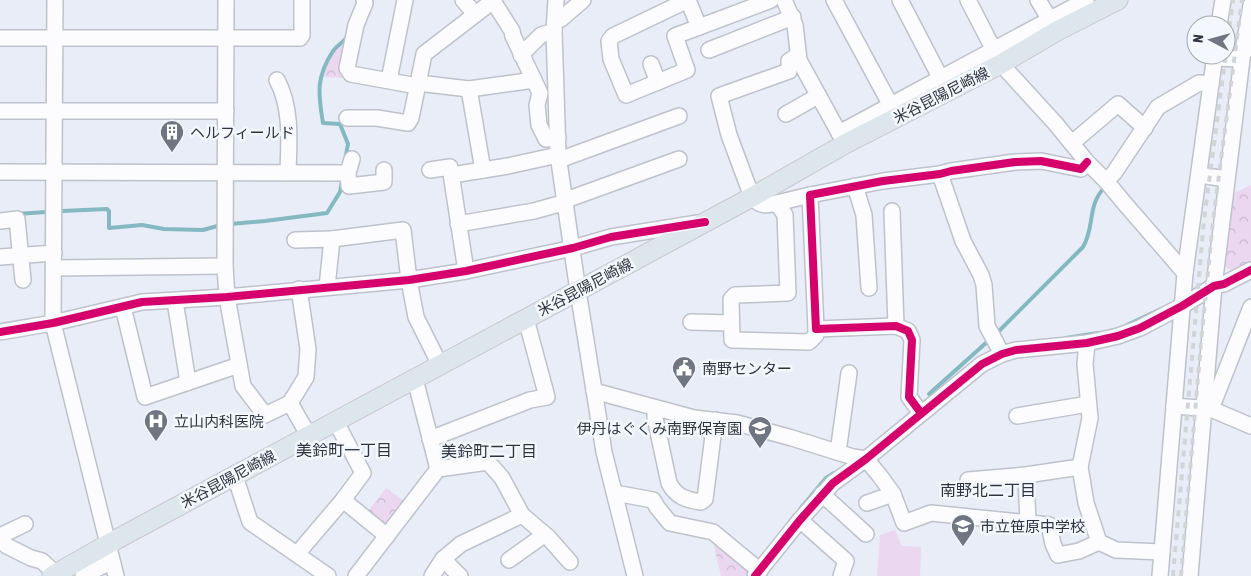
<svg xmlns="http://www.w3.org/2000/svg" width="1251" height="576" font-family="'Asap Condensed','Noto Sans JP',sans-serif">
<defs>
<pattern id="park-crowns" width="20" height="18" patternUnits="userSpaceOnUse" patternTransform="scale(1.25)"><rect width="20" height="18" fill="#ebd7f0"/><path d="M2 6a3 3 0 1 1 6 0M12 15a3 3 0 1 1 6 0" fill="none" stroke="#cab9cf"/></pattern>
</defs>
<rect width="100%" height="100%" fill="#e8edf8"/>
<g fill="url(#park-crowns)">
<path d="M348 44 343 78 322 77C323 70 333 49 339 46 342 45 345 45 348 44Z"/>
<polygon points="1251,185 1251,261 1231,271 1225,266 1232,194"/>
<polygon points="386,488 407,503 387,529 366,514"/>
<polygon points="721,544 752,568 744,576 721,576 714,546"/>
</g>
<polygon fill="#ebd7f0" points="895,530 902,546 921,547 920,576 877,576 880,535"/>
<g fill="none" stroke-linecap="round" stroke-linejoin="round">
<g stroke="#84b9c1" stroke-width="4">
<path d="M346 155 348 144 340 124 323 123C318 93 316 77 333 51 337 45 343 43 347 37"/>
<polyline points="62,211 107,209 109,211 109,228 142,225 164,229 203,230 221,225"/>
<polyline points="17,214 46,212"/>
<polyline points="230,224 265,221 327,213 340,192 342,181"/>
<polyline points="1127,325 1161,309"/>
<path d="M997 333 1083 247C1095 227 1087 206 1104 188"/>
<polyline points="1066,338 1098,333"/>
<polyline points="929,394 987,342"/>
<polyline points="800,509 826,478 834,473"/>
</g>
<g stroke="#bdc2cc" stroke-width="18">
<g id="minor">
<polyline points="55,0 53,323 116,576"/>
<polyline points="226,0 225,266 227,297 243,386 265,415 290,403"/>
<polyline points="364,0 365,3 356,25 347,68 351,74 417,86"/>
<polyline points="463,0 475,14"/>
<polyline points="556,0 554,31 558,155 578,291 604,452 635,576"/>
<polyline points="688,0 613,36 609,41 611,59 626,95 687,70 675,36 771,0"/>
<polyline points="688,0 699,27"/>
<polyline points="784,0 795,25 799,60 844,142"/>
<polyline points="834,0 896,115"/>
<polyline points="900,0 941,79"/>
<polyline points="968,0 1001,64 1055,123 1087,162 1106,181 1126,205 1185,273"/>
<polyline points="1038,0 1055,28"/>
<polyline points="493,1 512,31 513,36 540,93 537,105 539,125 546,139 558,138"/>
<polyline points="555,19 561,19 583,0"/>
<polyline points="1219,25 1223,0"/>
<polyline points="0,38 300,38 302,35 302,0"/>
<polyline points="709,50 793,17"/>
<polyline points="521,55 541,35 554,31"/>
<path d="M798 55 789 61V71L719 96 729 135 752 197C760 206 765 206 777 203L785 215 788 293 735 295 731 299 732 340 809 342 816 335V329"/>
<polyline points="1215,58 1239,59 1243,51 1247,50"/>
<polyline points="651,64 658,82"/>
<path d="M277 80C292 108 289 142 288 172"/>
<polyline points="389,80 405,0"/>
<polyline points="418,83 469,89 534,80"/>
<polyline points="469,89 483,170"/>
<polyline points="0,111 226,111"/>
<polyline points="786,114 818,96"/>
<polyline points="347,118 377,118 408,123 411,118 424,54 494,0"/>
<polyline points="839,133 1086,0"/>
<polyline points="1072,143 1118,104 1145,128"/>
<polyline points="559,160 679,116"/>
<polyline points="430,170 450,167 466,271"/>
<polyline points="0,172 348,173 352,159"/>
<polyline points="348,173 349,186 384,182 384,170"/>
<polyline points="940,174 963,241 981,275 984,285 987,326 1002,354"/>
<polyline points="452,175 508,166 558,155"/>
<polyline points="1199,175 1227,179"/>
<polyline points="1106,181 1114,173 1158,107 1199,83 1211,84"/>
<polyline points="855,186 864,215 869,288"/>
<polyline points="566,200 679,159"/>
<polyline points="777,203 810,195"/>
<polyline points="892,211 896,326"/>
<polyline points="0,221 17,219 23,280"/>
<polyline points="458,224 534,211 566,202"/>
<polyline points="332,239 403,230 409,280 416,317 440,365"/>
<polyline points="295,240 332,239 327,287"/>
<polyline points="0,257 54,253"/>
<polyline points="54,268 225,266"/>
<polyline points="299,289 308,349 306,377 290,403 309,436"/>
<polyline points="175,301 188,382"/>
<polyline points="123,307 145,397 239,365"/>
<polyline points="691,322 731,323"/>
<polyline points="0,332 53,323 142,302 227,297 409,280 466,271 573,248 611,237 698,223"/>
<polyline points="415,379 438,469"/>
<polyline points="594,391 694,418 737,423 792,438 853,457 866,459 880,476 893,494 904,523 931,513 1049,525 1053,544 1058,555 1079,551 1099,542"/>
<polyline points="1174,406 1211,409 1251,426"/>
<path d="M655 408V418L669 483C676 497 687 500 701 502L705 499 715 420"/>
<polyline points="1211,409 1251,307"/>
<polyline points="921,413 909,397 912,340 908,331 896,326 816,329 810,195 883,181 940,174 951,171 1015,162 1041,161 1081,169 1087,162"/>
<polyline points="1017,416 1088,404"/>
<polyline points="430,439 530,400 547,397 526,319"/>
<polyline points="838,452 849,373"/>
<polyline points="1080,467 1086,503 1099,542 1116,550 1162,552"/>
<polyline points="1026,475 1028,522"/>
<polyline points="235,476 250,522 328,576"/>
<polyline points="968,480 1026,475 1080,467 1090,418 1085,364 1087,343"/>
<polyline points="615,493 653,500 657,507 670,523 713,532 760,571"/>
<polyline points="822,494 866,534"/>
<polyline points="343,500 387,536"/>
<polyline points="867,503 893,494"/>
<polyline points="522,515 548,537 570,562"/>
<polyline points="800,520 846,561 841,576"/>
<polyline points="0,536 25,524"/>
<polyline points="0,540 7,546 31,558 42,561 56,574"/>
<polyline points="297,554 343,500 363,473 336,422"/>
<polyline points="443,559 460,576"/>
<polyline points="509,560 544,535"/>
<polyline points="83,576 112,561"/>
<polyline points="356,576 438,469 488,462 502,478 522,515 461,544 443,559 432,576"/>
<polyline points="755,576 800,520 833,483 866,459 982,364 1002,354 1016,350 1087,343 1118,336 1140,328 1182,306 1214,286 1224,284 1251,270"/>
<polyline points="1160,576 1185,273 1215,55"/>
<polyline points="1190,576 1214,286 1243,51 1251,5"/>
</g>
</g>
<g stroke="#c5c8cf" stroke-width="21">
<polyline id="major" points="52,576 108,544 752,197 845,144 1001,64 1057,31 1118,0"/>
</g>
<use href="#minor" stroke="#fcfcfe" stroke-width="15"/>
<use href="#major" stroke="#dde6ec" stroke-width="19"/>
<g stroke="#d2d4d8" stroke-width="4" stroke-dasharray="6 6" stroke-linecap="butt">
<polyline points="1173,576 1204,220 1233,0"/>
<polyline points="1181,576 1201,343 1213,221 1242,0"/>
</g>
<g stroke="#f4f7fe" stroke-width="11">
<g id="cycleway">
<polyline points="0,332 53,323 142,302 227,297 409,280 466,271 573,248 611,237 705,222"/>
<polyline points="921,413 909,397 912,340 908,331 896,326 816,329 810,195 883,181 940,174 951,171 1015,162 1041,161 1081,169 1087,162"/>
<polyline points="755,576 800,520 833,483 866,459 982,364 1002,354 1016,350 1087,343 1118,336 1140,328 1182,306 1214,286 1224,284 1251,270"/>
</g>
</g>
<use href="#cycleway" stroke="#d6006c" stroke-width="8"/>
</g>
<defs>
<g id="building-pin" transform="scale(1.25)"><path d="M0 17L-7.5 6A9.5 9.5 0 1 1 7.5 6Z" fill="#6f7581" stroke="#f4f7fe"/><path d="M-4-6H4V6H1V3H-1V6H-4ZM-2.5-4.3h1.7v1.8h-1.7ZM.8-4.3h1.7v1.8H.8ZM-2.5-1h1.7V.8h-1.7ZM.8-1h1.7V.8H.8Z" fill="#fff"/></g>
<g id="civic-pin" transform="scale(1.25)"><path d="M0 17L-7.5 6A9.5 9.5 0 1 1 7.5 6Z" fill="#6f7581" stroke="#f4f7fe"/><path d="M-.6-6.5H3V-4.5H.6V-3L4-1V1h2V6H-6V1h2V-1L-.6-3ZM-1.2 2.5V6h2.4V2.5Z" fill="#fff"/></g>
<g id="hospital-pin" transform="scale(1.25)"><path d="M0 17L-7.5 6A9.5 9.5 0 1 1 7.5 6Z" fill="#6f7581" stroke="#f4f7fe"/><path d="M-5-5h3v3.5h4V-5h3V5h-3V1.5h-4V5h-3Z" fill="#fff"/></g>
<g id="school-pin" transform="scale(1.25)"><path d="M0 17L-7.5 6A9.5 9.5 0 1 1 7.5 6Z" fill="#6f7581" stroke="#f4f7fe"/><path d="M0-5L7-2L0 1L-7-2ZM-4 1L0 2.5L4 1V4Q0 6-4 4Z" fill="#fff"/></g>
</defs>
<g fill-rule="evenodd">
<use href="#building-pin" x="172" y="132"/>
<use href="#civic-pin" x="684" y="368"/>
<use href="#hospital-pin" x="156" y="421"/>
<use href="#school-pin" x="760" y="428"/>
<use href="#school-pin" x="963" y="526"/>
</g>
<g text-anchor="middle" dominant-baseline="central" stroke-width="5" stroke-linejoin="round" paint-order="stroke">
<g font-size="15" fill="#2e3441" stroke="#f4f7fe">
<text transform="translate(941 95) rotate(-27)">米谷昆陽尼崎線</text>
<text transform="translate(585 287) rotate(-28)">米谷昆陽尼崎線</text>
<text transform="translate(228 479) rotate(-28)">米谷昆陽尼崎線</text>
</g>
<g font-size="15" fill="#2e3441" stroke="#f4f7fe" text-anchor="start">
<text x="190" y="132">ヘルフィールド</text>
<text x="702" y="368">南野センター</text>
<text x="174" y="421">立山内科医院</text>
<text x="742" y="428" text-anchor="end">伊丹はぐくみ南野保育園</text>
<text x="980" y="526">市立笹原中学校</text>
</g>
<g font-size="16" fill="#2e3441" stroke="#f4f7fe">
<text x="344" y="450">美鈴町一丁目</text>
<text x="489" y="451">美鈴町二丁目</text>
<text x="988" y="490">南野北二丁目</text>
</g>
</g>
<g transform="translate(1211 40) rotate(276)"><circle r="24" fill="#f4f7fe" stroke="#a5a9b2"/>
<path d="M0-4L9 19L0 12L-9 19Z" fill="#6f7581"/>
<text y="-8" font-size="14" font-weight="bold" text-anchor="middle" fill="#2e3441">N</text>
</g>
</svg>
